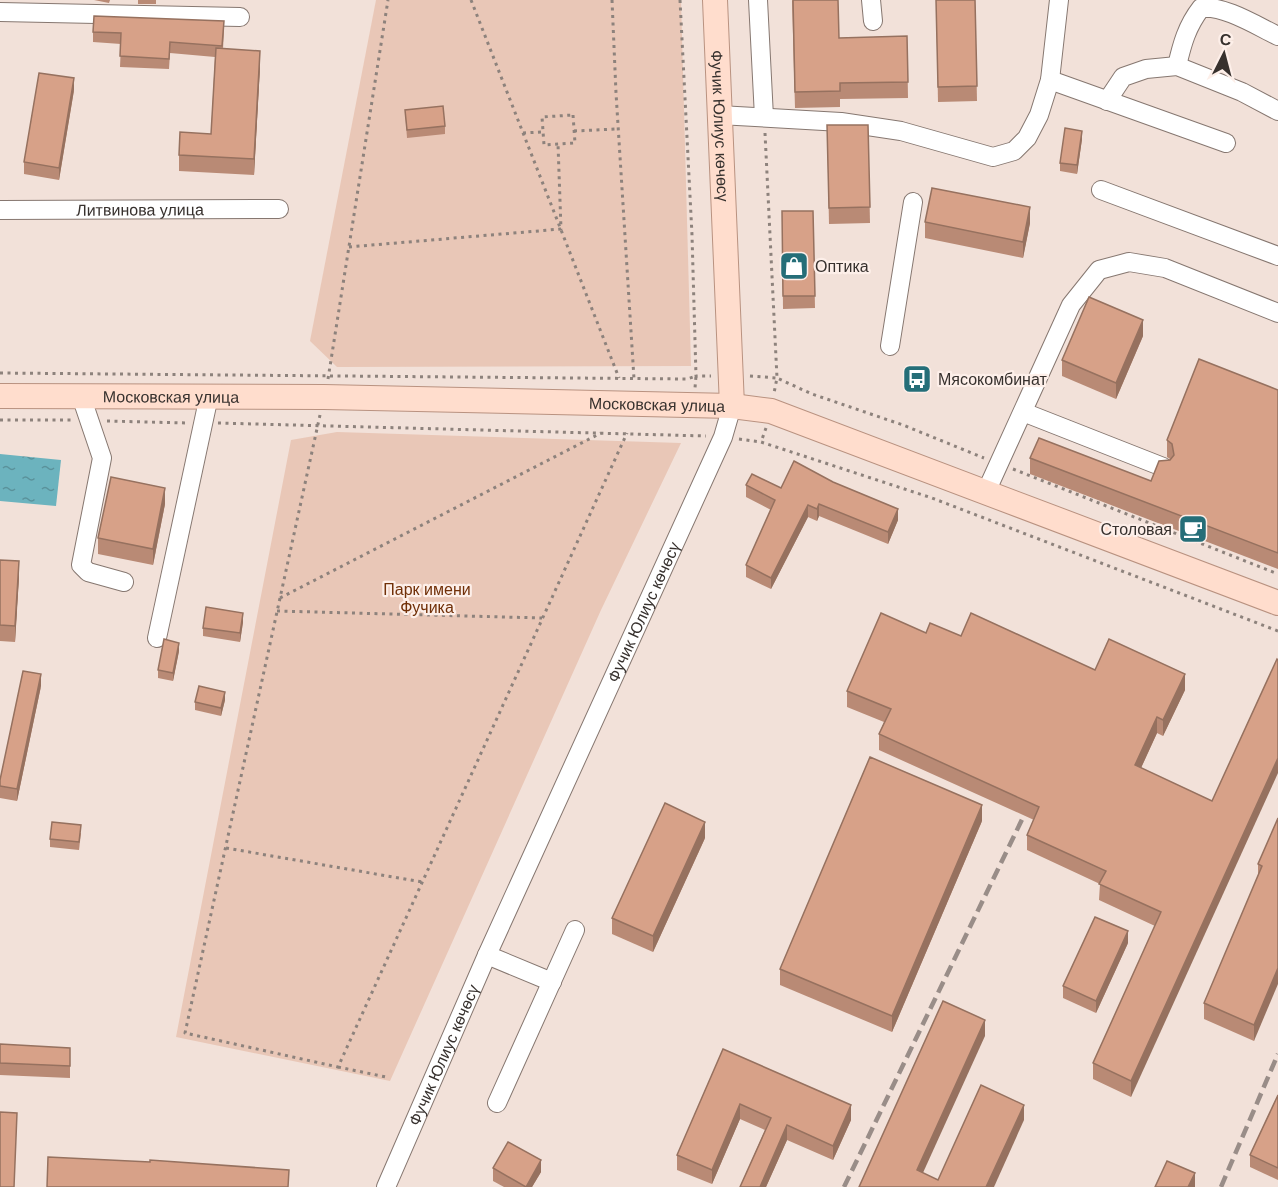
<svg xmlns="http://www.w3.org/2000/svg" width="1278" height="1187" font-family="Helvetica,sans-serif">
<defs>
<pattern id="water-ripples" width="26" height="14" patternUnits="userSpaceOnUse" patternTransform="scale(1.5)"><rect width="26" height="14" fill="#6cb3be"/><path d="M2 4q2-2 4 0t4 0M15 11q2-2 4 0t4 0" fill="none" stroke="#5a929b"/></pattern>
</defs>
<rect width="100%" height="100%" fill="#f2e1d9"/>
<g fill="#e9c7b7">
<polygon points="376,0 681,0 691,366 337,367 310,341"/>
<polygon points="337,432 681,443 601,610 390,1081 176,1037 291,440"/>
</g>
<polygon fill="url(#water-ripples)" points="0,454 61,460 56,506 0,501"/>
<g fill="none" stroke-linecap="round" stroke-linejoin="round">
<g stroke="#867770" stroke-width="20">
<g id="minor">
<polyline points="758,0 764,117"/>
<polyline points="871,0 873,21"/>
<polyline points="0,12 240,17"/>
<path d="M1177 66C1182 44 1187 26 1201 8 1224 5 1257 26 1278 36"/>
<polyline points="1050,80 1226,143"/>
<polyline points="1107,101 1123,77 1146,69 1177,66 1242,92 1278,111"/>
<polyline points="719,115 841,122 901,131 993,157 1014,151 1027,138 1039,115 1050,80 1059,0"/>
<polyline points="1101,190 1278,256"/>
<path id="s1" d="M0 210 279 209"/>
<polyline points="890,346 913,202"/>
<polyline points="81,396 102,458 81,565 88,572 124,582"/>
<polyline points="1023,412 1163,467"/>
<polyline points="986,492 1071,305 1099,270 1129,262 1165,268 1278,313"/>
<polyline points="157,638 209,396"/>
<polyline points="487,955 552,982"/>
<polyline points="497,1103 575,930"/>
<path id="s2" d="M386 1187 487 955 723 437 732 406"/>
</g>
</g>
<g stroke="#b99280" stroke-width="26">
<g id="major">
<path id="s3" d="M715 0 732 406"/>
<path id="s4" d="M0 396 324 397 732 406 771 411 1278 603"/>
</g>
</g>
<g stroke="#8d827c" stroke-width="3" stroke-dasharray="3 4.5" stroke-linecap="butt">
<polyline points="471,0 619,378"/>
<polyline points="612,0 616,93 634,379"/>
<polyline points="680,0 692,235 696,376 711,376"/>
<polygon points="573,115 575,143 544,145 542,117"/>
<polyline points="574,131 617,129"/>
<polyline points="523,133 542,132"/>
<polyline points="765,133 777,378 812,394 903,425 984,458"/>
<polyline points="349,247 561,229 558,144"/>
<polyline points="0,373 687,379 696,376 695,388"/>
<polyline points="750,376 777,378 774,393"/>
<polyline points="328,379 388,0"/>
<polyline points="320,415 185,1033 338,1067 627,433"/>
<polyline points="0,420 73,420"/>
<polyline points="107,421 187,423"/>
<polyline points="218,423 706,436"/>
<polyline points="766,428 761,442 932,498 1278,631"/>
<polyline points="739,439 761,442"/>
<polyline points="1013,469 1278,574"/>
<polyline points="280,598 601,433"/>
<polyline points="277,611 542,618"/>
<polyline points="226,848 422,882"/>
<polyline points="338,1067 386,1077"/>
</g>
<use href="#minor" stroke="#fff" stroke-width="18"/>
<use href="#major" stroke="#ffddcd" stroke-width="24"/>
<g stroke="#998d88" stroke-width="4.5" stroke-dasharray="12 6" stroke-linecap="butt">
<polyline points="844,1187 1031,801"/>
<polyline points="1221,1187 1278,1054"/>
</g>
</g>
<g fill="#b98a75">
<polygon points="94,0 110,0 109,3"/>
<rect x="138" y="0" width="18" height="4"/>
<polygon points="792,0 839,38 907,36 908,98 840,99 840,107 795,108"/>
<polygon points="936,0 975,0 977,101 938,102"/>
<polygon points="224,31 223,49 260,67 254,175 179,171 179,155 211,134 215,57 170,53 169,69 120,67 121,44 93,42 93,32"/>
<polygon points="74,90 59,180 24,174 24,162"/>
<polygon points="405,110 445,126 445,134 407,138"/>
<polygon points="827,125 868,125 870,223 829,224"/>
<polygon points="1082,139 1077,174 1060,171 1060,163"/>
<polygon points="782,211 813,211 815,308 783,309"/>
<polygon points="925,222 1030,223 1023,258 925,238"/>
<polygon points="1143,336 1116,399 1062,376 1062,360"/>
<polygon points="1278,390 1278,569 1030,474 1030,458 1151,481 1170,459 1167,457 1167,440"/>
<polygon points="746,485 781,488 898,520 888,544 819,516 817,521 808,517 771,589 746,577 746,565 771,510 746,497"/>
<polygon points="165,504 153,565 98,554 98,538"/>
<polygon points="0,560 19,577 15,642 0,641"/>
<polygon points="243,622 240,642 203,636 203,628"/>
<polygon points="926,633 961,636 1095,670 1185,690 1163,736 1157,733 1141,768 1212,801 1131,1097 1093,1079 1093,1063 1155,926 1099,900 1100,884 1027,850 1027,835 1034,820 879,750 879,734 884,722 847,707 847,691"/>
<polygon points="179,651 173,681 158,678 158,670"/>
<polygon points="41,686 17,801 0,798 0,780"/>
<polygon points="225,700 221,716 195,710 195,702"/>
<polygon points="1278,818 1254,1041 1204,1019 1204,1003 1258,877 1258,864"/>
<polygon points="982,821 892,1032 780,985 780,969"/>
<polygon points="81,833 79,850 50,847 50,839"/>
<polygon points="705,838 653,952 612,934 612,918"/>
<polygon points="1128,943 1096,1013 1063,998 1063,986"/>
<polygon points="0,1044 70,1060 70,1078 0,1075"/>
<polygon points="723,1049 851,1120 833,1160 787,1140 766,1187 740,1187 765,1130 740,1119 712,1184 677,1170 677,1155"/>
<polygon points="1278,1095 1278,1180 1250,1167 1250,1155"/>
<polygon points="493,1168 541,1172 532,1187 504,1187 493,1181"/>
</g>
<g fill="#96715f">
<polygon points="260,51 260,67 254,175 254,159"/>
<polygon points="74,78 74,90 59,180 59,168"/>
<polygon points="1082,131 1082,139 1077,174 1077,165"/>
<polygon points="1030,207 1030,223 1023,258 1023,242"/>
<polygon points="1143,320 1143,336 1116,399 1116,383"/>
<polygon points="165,488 165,504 153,565 153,549"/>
<polygon points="819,504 819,516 817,521 817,509"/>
<polygon points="808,505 808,517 771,589 771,578"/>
<polygon points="898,509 898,520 888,544 888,532"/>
<polygon points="19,561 19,577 15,642 15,626"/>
<polygon points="243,613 243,622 240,642 240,633"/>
<polygon points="179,643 179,651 173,681 173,673"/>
<polygon points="41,674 41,686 17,801 17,789"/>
<polygon points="1185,674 1185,690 1163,736 1163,720"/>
<polygon points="225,692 225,700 221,716 221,708"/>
<polygon points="1157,717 1157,733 1135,781 1135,765"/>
<polygon points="1278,758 1278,773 1131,1097 1131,1081"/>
<polygon points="982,805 982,821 892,1032 892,1016"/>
<polygon points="705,822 705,838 653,952 653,936"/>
<polygon points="1128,931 1128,943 1096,1013 1096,1001"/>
<polygon points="1278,968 1278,984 1254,1041 1254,1025"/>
<polygon points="985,1020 985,1036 917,1186 917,1170"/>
<polygon points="740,1104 740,1119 712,1184 712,1170"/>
<polygon points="851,1105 851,1120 833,1160 833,1146"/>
<polygon points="1024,1105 1024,1120 994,1187 986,1187"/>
<polygon points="787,1125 787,1140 766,1187 760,1187"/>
<polygon points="541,1160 541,1172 532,1187 526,1187"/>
<polygon points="1195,1173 1195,1187 1188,1187"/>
</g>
<g fill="#d7a188" stroke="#96715f" stroke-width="1.5">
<polygon points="793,0 838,0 839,38 907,36 908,82 840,83 840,91 795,92"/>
<polygon points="936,0 975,0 977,86 938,87"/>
<polygon points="94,16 224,21 222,46 170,42 169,59 120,56 121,33 93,32"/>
<polygon points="216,48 260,51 254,159 179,155 180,132 211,134"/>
<polygon points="39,73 74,78 59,168 24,162"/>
<polygon points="443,106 445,126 407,130 405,110"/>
<polygon points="827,125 868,125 870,207 829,208"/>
<polygon points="1065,128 1082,131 1077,165 1060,163"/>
<polygon points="932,188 1030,207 1023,242 925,222"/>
<polygon points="782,211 813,211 815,296 783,296"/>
<polygon points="1089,297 1143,320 1116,383 1062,360"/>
<polygon points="1199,359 1278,390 1278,553 1030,458 1039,438 1151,481 1159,461 1170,460 1174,455 1172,444 1167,440"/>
<polygon points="794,461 833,482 898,509 888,532 819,504 817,509 808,505 771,578 746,565 775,500 746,485 752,474 781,488"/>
<polygon points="111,477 165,488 153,549 98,538"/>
<polygon points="0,560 19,561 15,626 0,625"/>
<polygon points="206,607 243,613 240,633 203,628"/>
<polygon points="881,613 926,633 930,623 961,636 971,613 1095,670 1109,639 1185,674 1163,720 1157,717 1135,765 1212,801 1277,659 1278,660 1278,758 1131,1081 1093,1063 1161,912 1099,884 1106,871 1027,835 1039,807 879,734 891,709 847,691"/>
<polygon points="164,639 179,643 173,673 158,670"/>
<polygon points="23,671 41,674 17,789 0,786 0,780"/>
<polygon points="199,686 225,692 221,708 195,702"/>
<polygon points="870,757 982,805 892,1016 780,969"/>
<polygon points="665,803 705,822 653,936 612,918"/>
<polygon points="1278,818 1278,968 1254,1025 1204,1003 1262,866 1258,864"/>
<polygon points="52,822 81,825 79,842 50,839"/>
<polygon points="1095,917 1128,931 1096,1001 1063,986"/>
<polygon points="943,1001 985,1020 917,1170 938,1180 981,1085 1024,1105 986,1187 859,1187"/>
<polygon points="0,1044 70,1048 70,1066 0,1063"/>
<polygon points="723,1049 851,1105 833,1146 787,1125 760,1187 740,1187 771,1118 740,1104 712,1170 677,1155"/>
<polygon points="1278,1095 1278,1168 1250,1155"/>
<polygon points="0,1112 17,1113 14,1187 0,1187"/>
<polygon points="508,1142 541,1160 526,1187 493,1168"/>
<polygon points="48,1157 150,1162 150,1160 289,1170 288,1187 47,1187"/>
<polygon points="1167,1161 1195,1173 1188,1187 1155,1187"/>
</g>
<defs>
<g id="shop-square" transform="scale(1.5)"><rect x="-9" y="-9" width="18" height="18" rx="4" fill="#256e78" stroke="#fdefe9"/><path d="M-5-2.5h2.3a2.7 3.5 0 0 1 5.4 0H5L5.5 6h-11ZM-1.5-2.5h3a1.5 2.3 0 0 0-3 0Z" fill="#fff"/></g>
<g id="bus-square" transform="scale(1.5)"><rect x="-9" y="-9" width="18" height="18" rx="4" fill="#256e78" stroke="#fdefe9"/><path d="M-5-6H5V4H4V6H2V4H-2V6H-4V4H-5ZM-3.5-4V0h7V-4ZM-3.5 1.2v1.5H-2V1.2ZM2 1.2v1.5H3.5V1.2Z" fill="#fff"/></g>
<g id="cafe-square" transform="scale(1.5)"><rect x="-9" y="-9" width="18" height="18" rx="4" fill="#256e78" stroke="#fdefe9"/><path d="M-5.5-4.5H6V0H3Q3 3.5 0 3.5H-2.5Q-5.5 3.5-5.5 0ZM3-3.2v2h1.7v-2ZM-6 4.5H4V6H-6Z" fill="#fff"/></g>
</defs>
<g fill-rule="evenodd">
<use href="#shop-square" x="794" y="266"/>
<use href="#bus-square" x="917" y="379"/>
<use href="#cafe-square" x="1193" y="529"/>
</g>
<g text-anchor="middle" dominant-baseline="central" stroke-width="4.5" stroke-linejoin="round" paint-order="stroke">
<g font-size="16" fill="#37312e" stroke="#fdefe9">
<text stroke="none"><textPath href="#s3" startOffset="126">Фучик Юлиус көчөсү</textPath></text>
<text stroke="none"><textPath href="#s1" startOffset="140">Литвинова улица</textPath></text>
<text stroke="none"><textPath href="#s4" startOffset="171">Московская улица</textPath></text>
<text stroke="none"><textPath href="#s4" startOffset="657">Московская улица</textPath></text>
<text stroke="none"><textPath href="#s2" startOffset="630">Фучик Юлиус көчөсү</textPath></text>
<text stroke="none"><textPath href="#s2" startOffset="144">Фучик Юлиус көчөсү</textPath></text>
</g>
<g font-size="16" fill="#37312e" stroke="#fdefe9" text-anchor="start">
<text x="815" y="266">Оптика</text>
<text x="938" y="379">Мясокомбинат</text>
<text x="1172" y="529" text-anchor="end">Столовая</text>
</g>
<g font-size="16" fill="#713008" stroke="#fdefe9">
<text x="427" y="589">Парк имени<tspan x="427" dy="18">Фучика</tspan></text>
</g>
</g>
<g transform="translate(1224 54) rotate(6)" stroke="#fdefe9" stroke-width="4.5" paint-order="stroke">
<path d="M0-4.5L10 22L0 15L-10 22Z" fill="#37312e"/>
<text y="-9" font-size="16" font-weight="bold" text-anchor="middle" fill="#37312e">С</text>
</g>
</svg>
